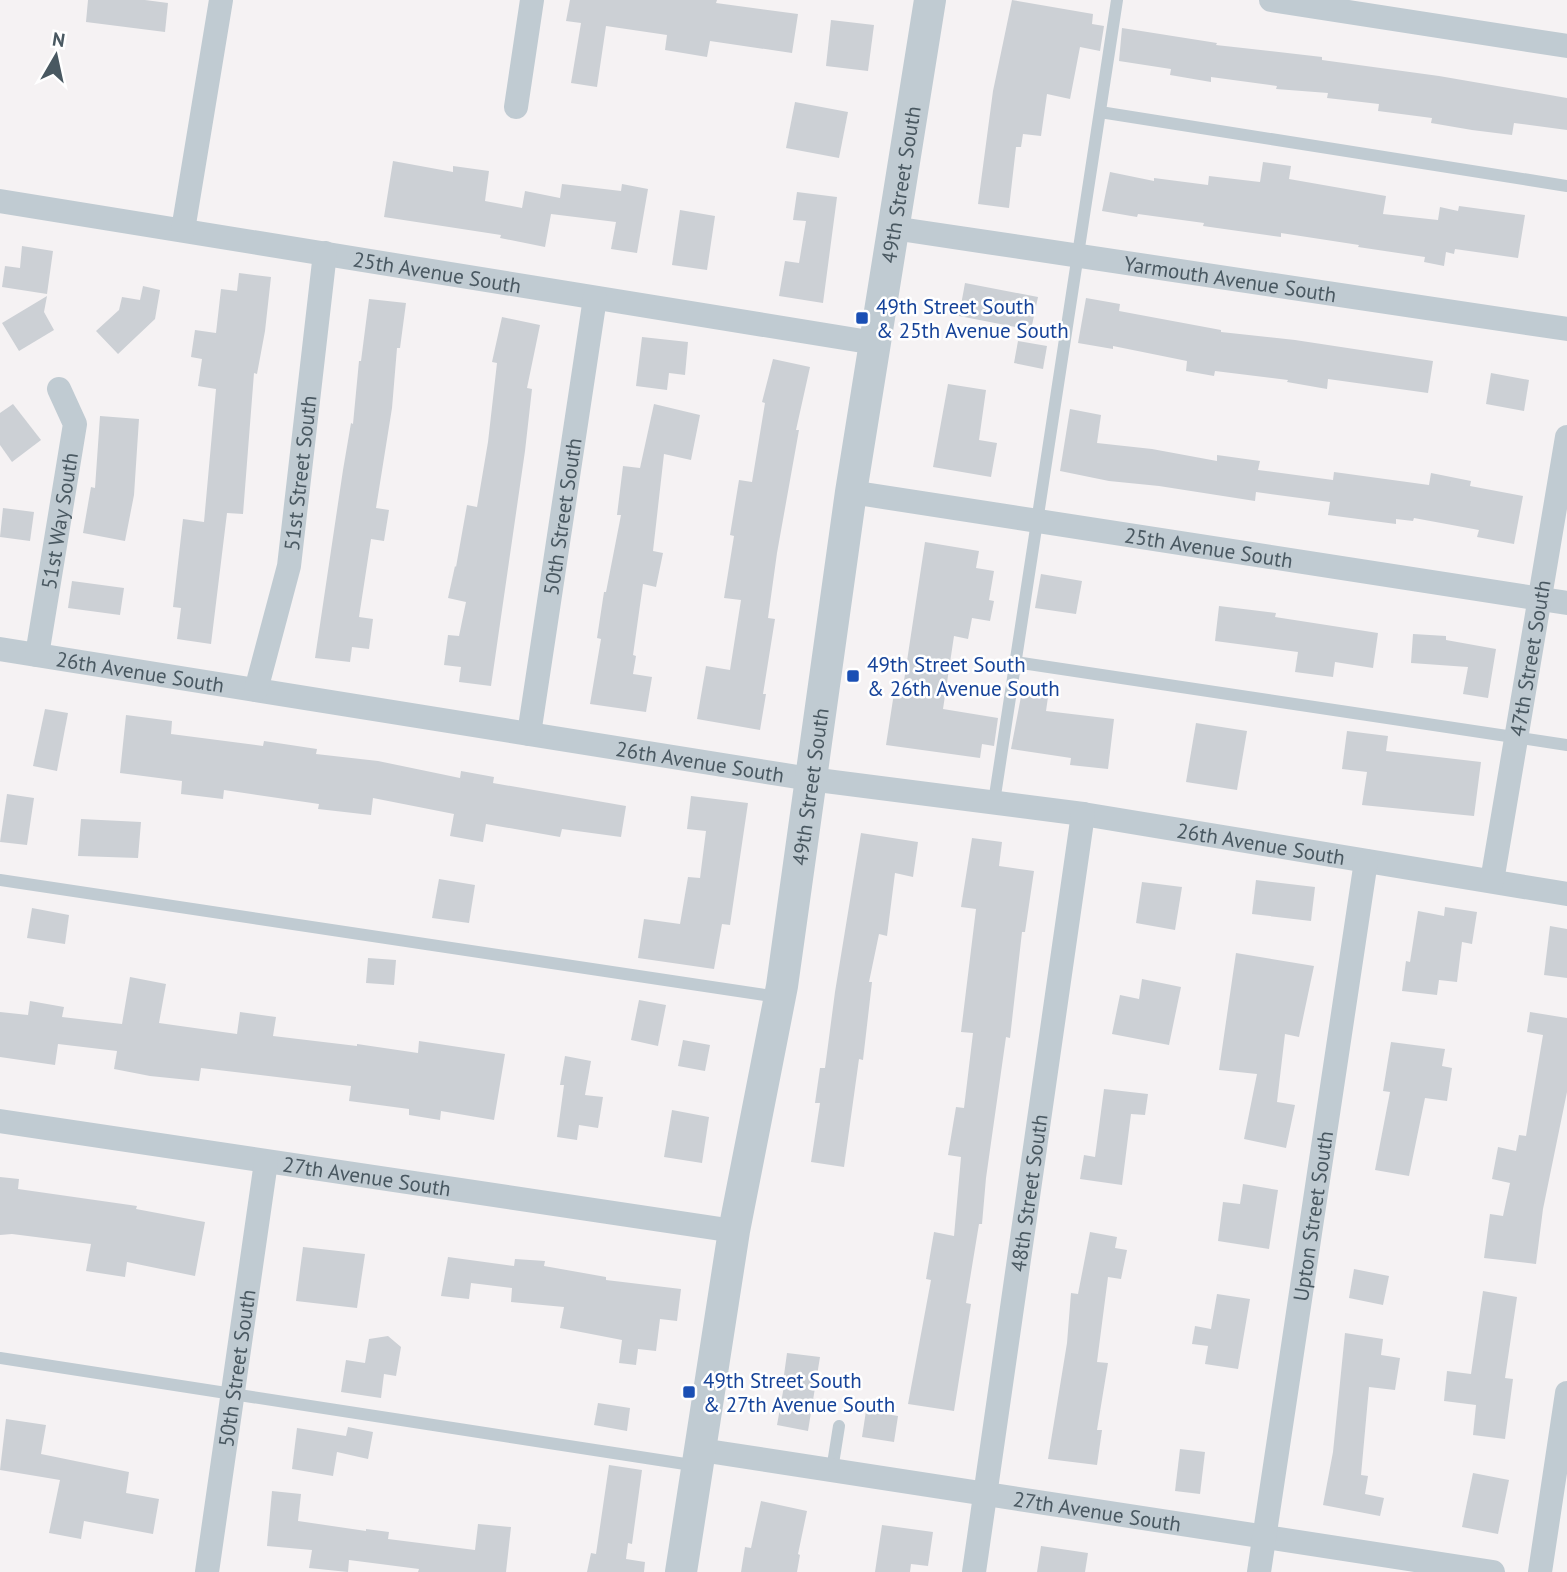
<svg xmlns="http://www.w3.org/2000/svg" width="1567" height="1572" font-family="'PT Sans',sans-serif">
<rect width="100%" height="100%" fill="#f5f2f3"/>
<g fill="#ccd0d5">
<polygon points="88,0 145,0 168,3 165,32 86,22"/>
<polygon points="570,0 717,0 716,3 798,14 792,53 710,41 707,57 665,50 667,35 606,26 597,87 571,83 581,23 566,21"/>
<polygon points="1012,0 1093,14 1092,24 1104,26 1100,51 1080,47 1070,99 1047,94 1041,136 1023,134 1021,147 1016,147 1009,208 978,204 993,91"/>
<polygon points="831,20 874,25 868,71 826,66"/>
<polygon points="1122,28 1217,43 1216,45 1322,57 1322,60 1439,76 1567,98 1567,130 1514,123 1512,135 1472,130 1431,123 1432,118 1378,111 1379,104 1327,98 1328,93 1276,89 1277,86 1211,77 1211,82 1170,75 1171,69 1119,61"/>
<polygon points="795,102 848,112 839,158 786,148"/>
<polygon points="393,161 453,172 453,166 489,171 485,201 522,208 525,191 560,198 562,184 621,191 622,184 648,189 637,253 611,249 616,222 551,214 545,247 500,238 501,235 384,217"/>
<polygon points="1263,162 1291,166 1289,179 1386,196 1383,214 1438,220 1440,207 1458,211 1459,206 1525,215 1518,258 1455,249 1454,254 1446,252 1444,266 1424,262 1425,257 1358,247 1359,245 1281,233 1281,237 1203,226 1204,223 1138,214 1137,217 1102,211 1110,172 1154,181 1154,178 1208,185 1209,176 1260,182"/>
<polygon points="797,192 837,197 823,303 779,296 785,261 799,263 806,221 793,220"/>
<polygon points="680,210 715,216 707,270 672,265"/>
<polygon points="22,246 53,251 47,294 2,287 5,266 20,268"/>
<polygon points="239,273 271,277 265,331 257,374 254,373 243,514 227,513 211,644 177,639 181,608 173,607 183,519 204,522 216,389 198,386 202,359 191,357 195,330 216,333 221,289 237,291"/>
<polygon points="965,283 1038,297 1031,330 959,316"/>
<polygon points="143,286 160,290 155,319 118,354 96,331 119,310 122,297 140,300"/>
<polygon points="47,296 44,312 54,330 19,351 2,323"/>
<polygon points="1086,298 1120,304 1119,311 1221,330 1221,332 1295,340 1433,361 1428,393 1328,379 1327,389 1287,382 1288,380 1215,371 1214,376 1186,371 1187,361 1113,346 1113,349 1078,343"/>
<polygon points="369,299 406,303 400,348 397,348 392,408 376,508 389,510 384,541 371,539 359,617 373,619 369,649 352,647 350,662 315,658 343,470 351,423 353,424 359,361 361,361"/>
<polygon points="502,317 540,325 527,388 532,389 525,451 491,686 459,682 461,667 444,665 448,635 459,636 466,602 448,598 455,566 456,567 467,505 477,507 488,442 497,363 492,362"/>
<polygon points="642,337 688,342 685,375 669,373 667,390 636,386"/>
<polygon points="1018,341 1047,346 1043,369 1014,363"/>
<polygon points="773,359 810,367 796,430 799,430 777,553 768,618 775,619 763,694 766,694 760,730 697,719 706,666 730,670 741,600 724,598 734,536 730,535 739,480 752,482 765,403 762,402"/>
<polygon points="1491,373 1529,380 1524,411 1486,404"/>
<polygon points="948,384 986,390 979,440 997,443 991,477 933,467"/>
<polygon points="13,404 41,440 12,462 0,445 0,413"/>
<polygon points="654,404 700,415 691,460 664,454 653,551 663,553 656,587 643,584 633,655 636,656 633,674 652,677 646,712 590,704 601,639 597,638 604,592 606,592 621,515 617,515 623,466 640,468"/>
<polygon points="1070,409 1101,415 1097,443 1152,449 1217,461 1217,455 1260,461 1258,470 1333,480 1334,472 1429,485 1431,473 1471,481 1470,486 1523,496 1514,544 1477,537 1479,530 1414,518 1413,521 1396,519 1396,524 1328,515 1330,502 1256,492 1255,501 1159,486 1109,481 1060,471"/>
<polygon points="100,416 139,419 134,495 125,541 83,533 91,487 95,488"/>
<polygon points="3,508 34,512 30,541 0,537"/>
<polygon points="925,542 979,551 976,568 994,571 989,600 994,601 990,621 972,618 968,639 954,636 943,709 998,718 994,746 982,744 980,758 886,745 894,693 902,694"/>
<polygon points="1041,574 1082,581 1076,614 1035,608"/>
<polygon points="72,581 124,588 120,615 68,608"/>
<polygon points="1219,606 1276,613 1275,617 1378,633 1373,668 1335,662 1333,677 1295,672 1298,652 1215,641"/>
<polygon points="1413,634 1446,636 1446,640 1496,649 1488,698 1463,694 1468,667 1411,663"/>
<polygon points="1023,686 1049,690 1046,711 1114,719 1108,769 1070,765 1071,758 1011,749"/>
<polygon points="45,709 68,713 57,771 33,766"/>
<polygon points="126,715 172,721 171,734 263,746 264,741 317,749 316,754 378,761 460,778 461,771 494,777 493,783 626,806 621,837 562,829 560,837 486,824 483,842 450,836 454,814 373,798 371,815 318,809 319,804 224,790 223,799 181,794 182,781 120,773"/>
<polygon points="1196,723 1247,731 1237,790 1186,782"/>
<polygon points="1347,731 1388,736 1386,751 1481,762 1474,816 1362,805 1367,772 1342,769"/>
<polygon points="7,794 34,798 27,845 0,842"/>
<polygon points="691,796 748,803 730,925 722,924 714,969 638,958 644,919 680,924 688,877 700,878 706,831 687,829"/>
<polygon points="81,819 141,822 138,858 78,856"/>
<polygon points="861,833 918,842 913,877 895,873 887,936 879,934 869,982 872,982 863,1060 859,1059 844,1167 811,1162 820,1103 815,1103 820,1068 825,1068 835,992"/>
<polygon points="972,838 1002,842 999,866 1034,871 1025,932 1022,932 1010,1038 1006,1037 986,1178 982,1224 979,1224 966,1303 971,1304 954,1411 908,1404 931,1280 926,1279 934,1232 954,1236 961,1157 948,1155 956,1107 964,1108 973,1033 961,1032 976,909 961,907"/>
<polygon points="439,879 475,885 469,923 432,918"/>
<polygon points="1256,880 1315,887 1311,921 1252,914"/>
<polygon points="1142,882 1182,887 1175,930 1136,923"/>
<polygon points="1445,907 1477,912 1472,944 1462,942 1457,982 1439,980 1437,995 1402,991 1406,961 1410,962 1418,911 1444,916"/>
<polygon points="32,908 69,915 65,944 27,938"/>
<polygon points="1550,926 1567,929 1567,978 1544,975"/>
<polygon points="1236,953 1314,966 1299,1037 1285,1034 1277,1102 1295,1105 1286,1148 1244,1139 1257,1074 1219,1070"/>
<polygon points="368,958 396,960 394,985 366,983"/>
<polygon points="130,977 166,984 159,1023 237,1034 240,1012 276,1017 273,1036 357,1046 357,1044 418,1053 419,1041 505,1054 494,1120 441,1111 440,1120 409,1115 409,1109 349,1101 351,1086 201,1068 199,1081 150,1076 114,1069 117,1051 58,1044 55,1065 0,1057 0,1012 28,1015 30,1001 64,1007 62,1017 122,1024"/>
<polygon points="1142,979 1181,987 1169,1045 1112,1034 1120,995 1139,999"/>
<polygon points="639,1000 666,1005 658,1046 631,1040"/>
<polygon points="1530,1012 1567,1018 1567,1092 1543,1209 1536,1264 1484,1258 1490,1214 1503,1216 1510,1183 1492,1179 1498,1147 1516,1151 1519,1135 1526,1136 1543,1035 1527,1032"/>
<polygon points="683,1040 710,1045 705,1071 678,1066"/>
<polygon points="1391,1042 1445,1049 1442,1066 1452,1068 1447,1101 1425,1098 1409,1176 1375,1170 1390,1092 1383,1091"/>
<polygon points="565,1056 591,1061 585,1095 603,1097 598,1128 579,1125 577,1140 557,1137 564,1085 560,1085"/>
<polygon points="1104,1089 1148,1094 1145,1115 1131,1114 1122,1185 1080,1179 1084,1155 1095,1157"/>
<polygon points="672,1110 709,1117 702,1163 664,1157"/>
<polygon points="0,1177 19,1179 18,1189 137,1206 136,1209 205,1222 195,1276 127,1262 125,1277 86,1271 91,1244 12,1234 0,1235"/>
<polygon points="1243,1184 1278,1190 1269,1249 1218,1241 1223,1202 1240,1204"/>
<polygon points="1090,1232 1117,1237 1115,1248 1127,1250 1121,1279 1108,1277 1097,1362 1108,1363 1097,1430 1102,1430 1097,1465 1048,1459 1067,1343 1071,1293 1078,1294"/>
<polygon points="303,1247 365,1254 357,1308 296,1301"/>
<polygon points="448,1257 514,1266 515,1259 545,1261 544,1266 606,1277 606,1280 681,1289 677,1321 660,1319 656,1351 638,1349 636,1365 619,1363 622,1340 560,1328 564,1307 511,1302 512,1288 471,1283 469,1299 441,1296"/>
<polygon points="1354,1269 1389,1276 1383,1305 1349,1298"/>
<polygon points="1483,1291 1517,1297 1505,1378 1513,1379 1505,1439 1473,1435 1476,1405 1444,1401 1447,1371 1471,1374"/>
<polygon points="1217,1294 1250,1299 1238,1369 1205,1364 1208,1346 1192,1344 1195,1326 1211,1329"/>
<polygon points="1345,1333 1383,1339 1381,1355 1400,1358 1395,1390 1369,1387 1361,1475 1368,1476 1365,1494 1384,1498 1380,1516 1323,1505 1333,1452"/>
<polygon points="388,1336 401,1347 396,1376 384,1374 381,1398 341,1392 346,1360 365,1363 369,1339"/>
<polygon points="787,1353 820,1357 808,1431 777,1425 786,1375 784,1375"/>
<polygon points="598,1403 630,1408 627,1431 594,1425"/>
<polygon points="866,1411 898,1416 894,1442 862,1437"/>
<polygon points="6,1419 46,1425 41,1454 129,1472 126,1493 159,1499 153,1534 84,1521 81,1539 49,1533 60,1480 0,1470"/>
<polygon points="348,1427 373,1432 368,1459 337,1452 333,1476 292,1469 297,1428 346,1436"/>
<polygon points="1180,1449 1205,1452 1200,1494 1175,1491"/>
<polygon points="609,1465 642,1470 632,1544 628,1543 626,1559 645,1562 644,1572 587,1572 591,1553 596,1554"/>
<polygon points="1473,1473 1509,1480 1498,1534 1462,1527"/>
<polygon points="272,1491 301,1494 298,1521 366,1531 366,1529 389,1532 388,1539 475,1550 478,1524 511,1527 506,1572 418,1572 419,1569 349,1560 348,1572 309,1568 312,1550 267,1546"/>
<polygon points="761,1501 807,1511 798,1554 800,1555 797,1572 741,1572 745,1547 751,1548"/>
<polygon points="882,1525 933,1532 928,1566 911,1564 910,1572 875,1572"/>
<polygon points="1041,1546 1088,1553 1085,1572 1037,1572"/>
</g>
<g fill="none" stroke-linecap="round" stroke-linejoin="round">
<g stroke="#c0cbd2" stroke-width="12">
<polyline points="1100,112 1567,186"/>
<polyline points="1015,662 1567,745"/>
<polyline points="994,802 1117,0"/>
<polyline points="0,880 778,997"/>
<polyline points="0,1358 698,1466"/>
<polyline points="832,1470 839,1426"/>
</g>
<g stroke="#c0cbd2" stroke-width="24">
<polyline points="1271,0 1567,46"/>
<polyline points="516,107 532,0"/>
<path id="s1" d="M0 201 875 343"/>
<path id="s2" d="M893 228 1567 329"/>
<polyline points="183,230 221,0"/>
<path id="s3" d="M851 492 1567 603"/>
<path id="s4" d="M0 649 810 779 1083 814 1567 894"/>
<path id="s5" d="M37 655 75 424 59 389"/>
<path id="s6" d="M256 690 289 566 325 253"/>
<path id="s7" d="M529 734 595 298"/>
<path id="s8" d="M1492 881 1567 437"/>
<path id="s9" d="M0 1121 734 1231"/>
<path id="s10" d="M701 1450 1493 1572"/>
<path id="s11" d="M207 1572 266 1162"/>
<path id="s12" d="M974 1572 1083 814"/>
<path id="s13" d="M1259 1572 1366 861"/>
<polyline points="1540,1572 1567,1393"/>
</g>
<path stroke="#c0cbd2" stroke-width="32" id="s14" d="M681 1572 734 1231 782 986 851 492 930 0"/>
</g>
<g fill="#1a4fb4" stroke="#fff" stroke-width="2.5">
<rect x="855" y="311" width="14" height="14" rx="3.5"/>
<rect x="846" y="669" width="14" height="14" rx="3.5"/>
<rect x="682" y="1385" width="14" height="14" rx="3.5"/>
</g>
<g text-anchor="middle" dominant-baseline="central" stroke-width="5" stroke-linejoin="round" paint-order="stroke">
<g font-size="21" fill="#495861" stroke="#fff">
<text stroke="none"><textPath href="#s14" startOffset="1405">49th Street South</textPath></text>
<text stroke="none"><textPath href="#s1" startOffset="443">25th Avenue South</textPath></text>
<text stroke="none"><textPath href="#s2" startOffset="341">Yarmouth Avenue South</textPath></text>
<text stroke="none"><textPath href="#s6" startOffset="222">51st Street South</textPath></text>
<text stroke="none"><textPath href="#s7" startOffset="220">50th Street South</textPath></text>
<text stroke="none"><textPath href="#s5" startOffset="136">51st Way South</textPath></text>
<text stroke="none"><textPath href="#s3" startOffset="362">25th Avenue South</textPath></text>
<text stroke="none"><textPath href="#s8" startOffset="226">47th Street South</textPath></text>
<text stroke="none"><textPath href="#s4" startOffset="142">26th Avenue South</textPath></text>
<text stroke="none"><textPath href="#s4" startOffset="709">26th Avenue South</textPath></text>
<text stroke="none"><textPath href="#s14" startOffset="796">49th Street South</textPath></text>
<text stroke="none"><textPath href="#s4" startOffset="1276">26th Avenue South</textPath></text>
<text stroke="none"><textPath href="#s9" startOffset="371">27th Avenue South</textPath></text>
<text stroke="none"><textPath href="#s12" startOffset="383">48th Street South</textPath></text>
<text stroke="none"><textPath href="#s13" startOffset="360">Upton Street South</textPath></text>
<text stroke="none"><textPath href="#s11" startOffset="206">50th Street South</textPath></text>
<text stroke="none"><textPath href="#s10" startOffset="401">27th Avenue South</textPath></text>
</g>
<g font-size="21" fill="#164399" stroke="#fff" text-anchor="start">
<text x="876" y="306">49th Street South<tspan x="876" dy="24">&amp; 25th Avenue South</tspan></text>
<text x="867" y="664">49th Street South<tspan x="867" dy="24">&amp; 26th Avenue South</tspan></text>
<text x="703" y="1380">49th Street South<tspan x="703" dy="24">&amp; 27th Avenue South</tspan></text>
</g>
</g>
<g transform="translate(56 56) rotate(9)" stroke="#ffffff" stroke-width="5" paint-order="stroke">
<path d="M0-5L12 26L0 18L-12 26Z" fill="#495861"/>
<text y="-10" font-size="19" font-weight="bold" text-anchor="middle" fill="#495861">N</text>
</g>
</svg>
